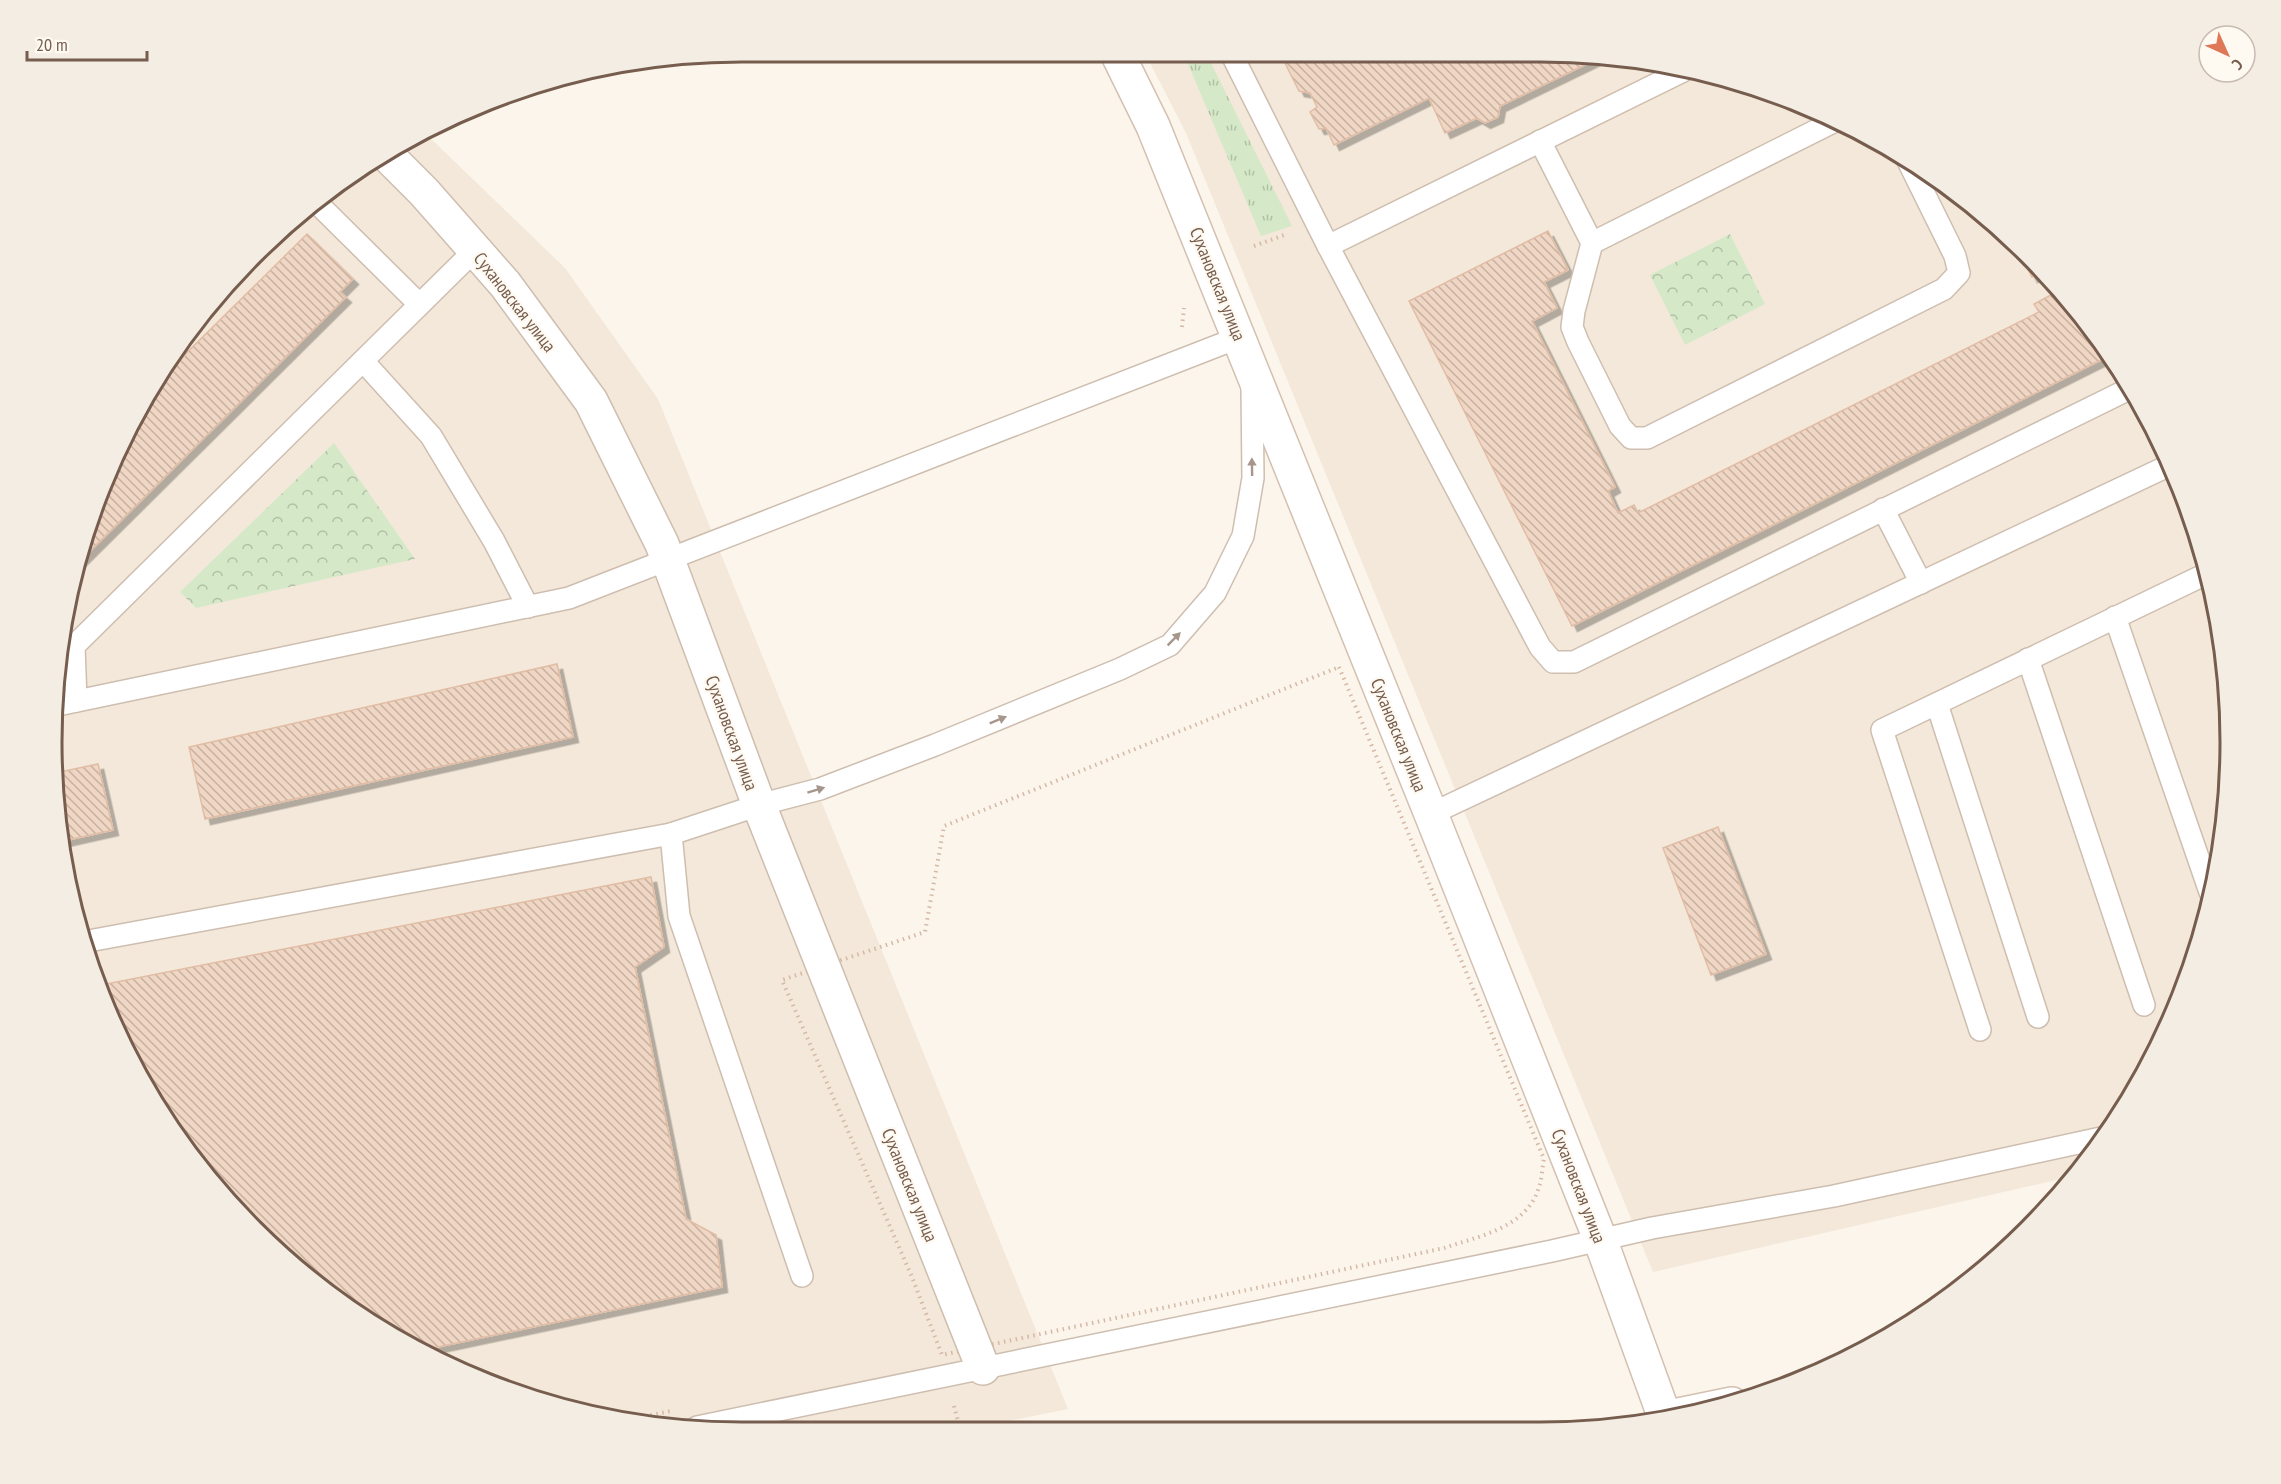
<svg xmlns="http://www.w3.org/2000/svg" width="2281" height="1484" font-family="'PT Sans Narrow',sans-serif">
<defs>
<pattern id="grass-tufts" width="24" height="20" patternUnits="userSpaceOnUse" patternTransform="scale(1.5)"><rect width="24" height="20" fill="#d5e9c9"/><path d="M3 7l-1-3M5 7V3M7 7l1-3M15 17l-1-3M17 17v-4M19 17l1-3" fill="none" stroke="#b1c0a5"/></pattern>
<pattern id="park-crowns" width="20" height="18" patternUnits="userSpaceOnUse" patternTransform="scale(1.5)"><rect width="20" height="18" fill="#d5e9c9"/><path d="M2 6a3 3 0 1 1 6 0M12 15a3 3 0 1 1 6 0" fill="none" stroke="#b1c0a5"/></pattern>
<pattern id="building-back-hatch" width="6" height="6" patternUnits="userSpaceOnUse" patternTransform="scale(1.5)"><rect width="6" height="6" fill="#f0d6c4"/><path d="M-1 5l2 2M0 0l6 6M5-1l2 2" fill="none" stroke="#c7b1a1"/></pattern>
<filter id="shadow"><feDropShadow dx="5.5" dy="5.5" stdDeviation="0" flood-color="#0004"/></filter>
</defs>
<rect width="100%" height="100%" fill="#fcf5eb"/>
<g fill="#f3e8d9">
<polygon points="1147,57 1630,57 1804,104 1923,167 1994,222 2087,321 2159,436 2206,563 2228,696 2224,832 2193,964 2138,1087 2074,1176 1653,1272 1186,133"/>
<polygon points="426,134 565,268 658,399 1068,1409 969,1429 652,1427 477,1380 396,1340 287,1262 222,1197 144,1088 74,921 57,832 52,697 88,520 143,397 194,321 254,253 358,168"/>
</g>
<polygon fill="url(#grass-tufts)" points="1185,57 1208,57 1292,226 1261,236"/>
<g fill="url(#park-crowns)">
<polygon points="1730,234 1765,304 1685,345 1650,275"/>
<polygon points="334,443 415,559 196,608 180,592"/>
</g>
<g fill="url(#building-back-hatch)" stroke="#e2bda5" stroke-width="1.5" filter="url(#shadow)">
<polygon points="1282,57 1601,57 1500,106 1498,117 1485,123 1477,118 1445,133 1429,98 1334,145 1326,128 1319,129 1310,112 1317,107 1310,93 1299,91"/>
<polygon points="1548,231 1568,270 1544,282 1557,308 1532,321 1615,487 1608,491 1618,513 1634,505 1638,513 2039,312 2034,304 2051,295 2041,273 2032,277 2015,245 2087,321 2109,356 1572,626 1409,301"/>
<polygon points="307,234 353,279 340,292 346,297 80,561 88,520 145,394"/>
<polygon points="557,664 573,737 205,819 189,747"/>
<polygon points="98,764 113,830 59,842 55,773"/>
<polygon points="1718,827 1766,954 1711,975 1663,848"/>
<polygon points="651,877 664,947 635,967 686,1219 716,1235 722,1287 419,1351 396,1340 287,1262 222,1197 144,1088 101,985"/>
</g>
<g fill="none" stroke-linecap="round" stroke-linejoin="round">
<g stroke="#cebeb0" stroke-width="24">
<g id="lane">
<polyline points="1233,57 1328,246 1683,71"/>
<polyline points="1540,141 1592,243 1574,311 1572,327 1578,342 1620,426 1631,438 1647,438 1944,289 1959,273 1955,256 1907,159"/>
<polyline points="316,202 419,304"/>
<polyline points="1592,243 1835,121"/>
<polyline points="1328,246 1540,647 1553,662 1574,662 2129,389"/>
<polyline points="363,361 431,436 494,541 528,607"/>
<polyline points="1883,509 1921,583"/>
<polyline points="2115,617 2210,892"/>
<polyline points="74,646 76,701"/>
<polyline points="62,648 74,646 475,250"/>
<polyline points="2028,659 2144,1005"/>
<polyline points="1937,704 2038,1017"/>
<polyline points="53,706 569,598 1240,337"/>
<polyline points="1431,814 2170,465"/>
<polyline points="671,834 679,916 802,1276"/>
<polyline points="83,942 671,834 759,805 820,789 935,745 1120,669 1170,645 1215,593 1243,536 1253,478 1252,388"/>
<polyline points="1980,1030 1882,730 2208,573"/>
<polyline points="697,1427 1552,1251 1652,1228 1834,1196 2101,1138"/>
</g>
</g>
<g stroke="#cebeb0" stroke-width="36">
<polyline id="street" points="386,154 424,192 505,284 591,401 662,544 759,805 983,1368"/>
</g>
<g stroke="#d3c0b0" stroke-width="36">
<g id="secondary">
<polyline points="1119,57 1153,126 1431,814 1600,1239 1665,1418"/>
<polyline points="1664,1418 1732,1404"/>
</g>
</g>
<g stroke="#d5b9a6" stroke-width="4" stroke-dasharray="1.5 4.5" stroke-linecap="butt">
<polyline points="1254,246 1287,234"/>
<polyline points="1182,327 1184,308"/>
<path d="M1339 667 1544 1159C1542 1168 1542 1179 1539 1187 1527 1228 1479 1236 1444 1248L942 1355 912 1277 782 980 925 932 944 826Z"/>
<polyline points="954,1406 960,1429"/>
<polyline points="627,1420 671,1411"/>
</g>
<use href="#lane" stroke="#fff" stroke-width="21"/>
<use href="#street" stroke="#fff" stroke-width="33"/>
<use href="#secondary" stroke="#fff" stroke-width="33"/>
</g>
<defs><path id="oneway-solid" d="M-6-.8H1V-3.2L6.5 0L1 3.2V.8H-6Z" transform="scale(1.5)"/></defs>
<g fill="#a6968c">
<use href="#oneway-solid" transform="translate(1252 467) rotate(-91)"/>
<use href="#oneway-solid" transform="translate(1174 639) rotate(-45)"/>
<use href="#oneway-solid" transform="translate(998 720) rotate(-22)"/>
<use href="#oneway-solid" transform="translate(816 790) rotate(-17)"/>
</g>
<g text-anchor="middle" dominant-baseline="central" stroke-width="4.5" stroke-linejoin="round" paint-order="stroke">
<g font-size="18" fill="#765d4e" stroke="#fef9f1">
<text transform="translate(1218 284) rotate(68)">Сухановская улица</text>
<text transform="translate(515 302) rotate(52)">Сухановская улица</text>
<text transform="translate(732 733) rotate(70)">Сухановская улица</text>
<text transform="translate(1399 735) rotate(68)">Сухановская улица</text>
<text transform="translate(910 1185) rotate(68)">Сухановская улица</text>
<text transform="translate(1579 1186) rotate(69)">Сухановская улица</text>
</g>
</g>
<path d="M0 0H2281V1484H0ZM742 62H1540A680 680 0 0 1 2220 742V742A680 680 0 0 1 1540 1422H742A680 680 0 0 1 62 742V742A680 680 0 0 1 742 62Z" fill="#f3ede4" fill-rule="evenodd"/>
<path fill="none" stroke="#765d4e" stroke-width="3" d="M742 62H1540A680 680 0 0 1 2220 742V742A680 680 0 0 1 1540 1422H742A680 680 0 0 1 62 742V742A680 680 0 0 1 742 62Z"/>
<g transform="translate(2227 54) rotate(135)"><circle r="28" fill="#fef9f1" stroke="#c8bbb0" stroke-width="1.5"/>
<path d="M0-4.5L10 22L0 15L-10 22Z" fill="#de7857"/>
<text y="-9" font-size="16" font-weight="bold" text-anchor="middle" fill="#765d4e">С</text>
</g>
<path d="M27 51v9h120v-9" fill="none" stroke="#765d4e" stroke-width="3"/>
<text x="36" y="51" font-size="18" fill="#765d4e" stroke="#fef9f1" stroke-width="4.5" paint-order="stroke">20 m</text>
</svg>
